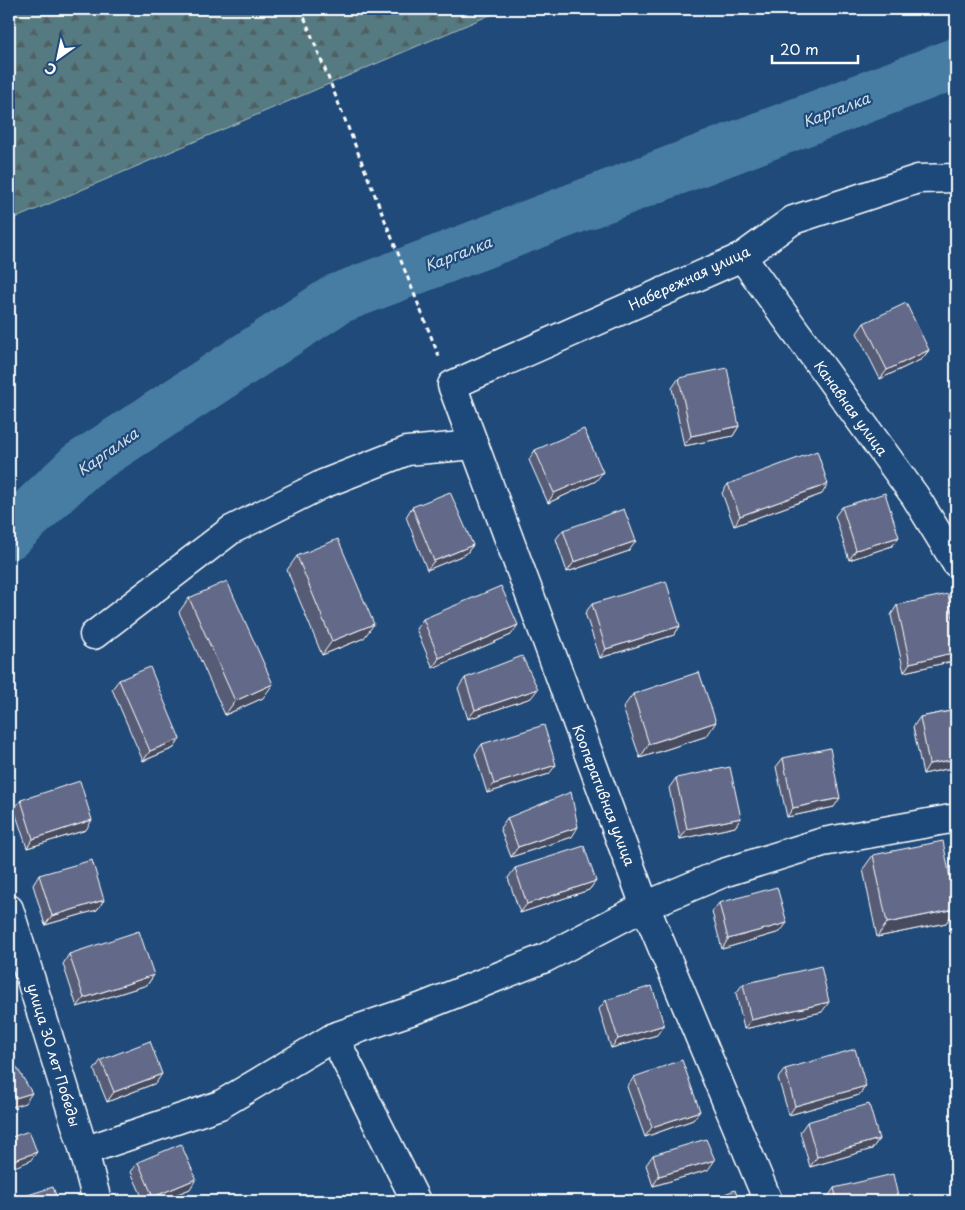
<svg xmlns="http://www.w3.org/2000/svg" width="965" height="1210" font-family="'Playpen Sans',sans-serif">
<defs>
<pattern id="forest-firs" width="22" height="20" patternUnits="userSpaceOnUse" patternTransform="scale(1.25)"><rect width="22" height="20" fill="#547a81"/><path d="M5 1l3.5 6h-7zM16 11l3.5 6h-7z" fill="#506164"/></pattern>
</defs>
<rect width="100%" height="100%" fill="#1f4a7a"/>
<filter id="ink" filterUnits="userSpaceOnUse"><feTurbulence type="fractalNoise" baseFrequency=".02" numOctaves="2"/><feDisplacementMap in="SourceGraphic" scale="10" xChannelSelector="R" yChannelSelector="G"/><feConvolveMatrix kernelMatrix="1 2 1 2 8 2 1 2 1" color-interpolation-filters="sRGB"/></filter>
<g filter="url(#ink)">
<polygon fill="url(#forest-firs)" stroke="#aabcc0" points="9,9 504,9 9,221"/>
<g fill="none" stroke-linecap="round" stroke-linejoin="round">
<polyline stroke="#467ba3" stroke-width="51" points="9,534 81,466 337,299 956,63"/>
<g stroke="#fff" stroke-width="31">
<g id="minor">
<polyline points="742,257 915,496 956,563"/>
<polyline points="94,635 231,530 323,484 407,451 474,445"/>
<polyline points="9,909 84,1151 97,1201"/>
<polyline points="334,1037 416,1201"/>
<polyline points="84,1151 220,1105 334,1037 422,1007 545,958 645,906 723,873 823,842 956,818"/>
<polyline points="768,1201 645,906 452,385 742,257 793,220 918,179 956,178"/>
</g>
</g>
<polyline stroke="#fff" stroke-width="3" stroke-dasharray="5 4" stroke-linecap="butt" points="301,9 440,359"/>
<use href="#minor" stroke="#1f4a7a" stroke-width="28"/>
</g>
<g fill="#565c76" stroke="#fff">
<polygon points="864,323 929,350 922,359 880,379 857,333"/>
<polygon points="679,378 739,426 733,436 684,446 672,388"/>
<polygon points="535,450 596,481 548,503 529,460"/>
<polygon points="728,484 822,494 734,526 722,493"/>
<polygon points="412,507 473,545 466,554 427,570 406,517"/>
<polygon points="842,507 892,546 849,560 835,516"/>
<polygon points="563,530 629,551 567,572 556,539"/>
<polygon points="297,556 364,638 322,655 287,570"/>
<polygon points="189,598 263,698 225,715 179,612"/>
<polygon points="592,604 680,626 674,635 600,658 585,613"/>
<polygon points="897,605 956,632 956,658 954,661 904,672 891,615"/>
<polygon points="423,619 511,635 433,668 416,629"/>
<polygon points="465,678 531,698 468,719 458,688"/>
<polygon points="119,680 180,739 174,748 143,761 112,689"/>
<polygon points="633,694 707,736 640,758 623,708"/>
<polygon points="956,710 956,767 923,774 913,727 920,717"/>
<polygon points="482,744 549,774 487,793 475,754"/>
<polygon points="783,758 834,807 787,817 776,767"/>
<polygon points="676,778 741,818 735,827 680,839 669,788"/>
<polygon points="21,800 86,830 27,848 14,809"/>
<polygon points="507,818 572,837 511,857 500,828"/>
<polygon points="873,855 956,909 946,923 877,937 863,869"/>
<polygon points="515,868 596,881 589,890 520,913 508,878"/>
<polygon points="39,875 104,900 97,910 45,925 33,885"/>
<polygon points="719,903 780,932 722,949 712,912"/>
<polygon points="69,954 154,975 147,985 77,1007 63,964"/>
<polygon points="743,984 822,1012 744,1029 736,993"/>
<polygon points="606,1000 657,1035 611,1048 599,1009"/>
<polygon points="101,1060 156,1083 107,1102 94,1070"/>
<polygon points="785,1069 866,1086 859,1095 789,1115 778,1078"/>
<polygon points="634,1077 700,1111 693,1120 645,1137 627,1087"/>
<polygon points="807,1122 879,1139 872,1149 810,1167 800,1132"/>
<polygon points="653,1155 708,1170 653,1186 646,1165"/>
<polygon points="138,1162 190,1189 160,1201 144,1201 131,1172"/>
<polygon points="834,1188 899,1201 828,1201 828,1197"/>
</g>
<g fill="#464b60" stroke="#fff">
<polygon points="929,350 922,359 880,379 887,370"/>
<polygon points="739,426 733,436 684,446 691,436"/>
<polygon points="603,472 596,481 548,503 554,493"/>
<polygon points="828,484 822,494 734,526 740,516"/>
<polygon points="899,537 892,546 849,560 856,550"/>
<polygon points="636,541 629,551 567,572 574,562"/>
<polygon points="473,545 466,554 427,570 434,561"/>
<polygon points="374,624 364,638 322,655 332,641"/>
<polygon points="518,625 511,635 433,668 439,658"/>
<polygon points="680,626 674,635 600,658 606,649"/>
<polygon points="956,652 956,658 954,661 904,672 910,663"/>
<polygon points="273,684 263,698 225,715 235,701"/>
<polygon points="538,689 531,698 468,719 475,710"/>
<polygon points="716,722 707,736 640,758 649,744"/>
<polygon points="180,739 174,748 143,761 150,751"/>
<polygon points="956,759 956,767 923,774 929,764"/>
<polygon points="556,765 549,774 487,793 494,784"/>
<polygon points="840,798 834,807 787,817 793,808"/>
<polygon points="741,818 735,827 680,839 687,829"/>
<polygon points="92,820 86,830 27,848 33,839"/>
<polygon points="578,827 572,837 511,857 518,847"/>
<polygon points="596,881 589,890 520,913 527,904"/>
<polygon points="104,900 97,910 45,925 52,916"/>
<polygon points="956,909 946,923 877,937 887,923"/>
<polygon points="787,923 780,932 722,949 728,939"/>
<polygon points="154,975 147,985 77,1007 84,998"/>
<polygon points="829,1002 822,1012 744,1029 751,1020"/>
<polygon points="664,1025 657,1035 611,1048 618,1039"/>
<polygon points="162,1074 156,1083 107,1102 114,1092"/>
<polygon points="866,1086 859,1095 789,1115 795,1106"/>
<polygon points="32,1093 25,1103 9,1108 9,1100"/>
<polygon points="700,1111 693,1120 645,1137 652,1127"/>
<polygon points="879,1139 872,1149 810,1167 817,1157"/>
<polygon points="37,1152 30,1161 9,1169 9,1162"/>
<polygon points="715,1160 708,1170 653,1186 659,1176"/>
<polygon points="196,1179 190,1189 160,1201 150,1201 153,1197"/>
</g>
<g fill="#646b89" stroke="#fff">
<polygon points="906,303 929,350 887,370 864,323"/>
<polygon points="727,368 739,426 691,436 679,378"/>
<polygon points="584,429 603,472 554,493 535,450"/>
<polygon points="817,451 828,484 740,516 728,484"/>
<polygon points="450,492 473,545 434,561 412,507"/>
<polygon points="885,493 899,537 856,550 842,507"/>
<polygon points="624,509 636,541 574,562 563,530"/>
<polygon points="338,539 374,624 332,641 297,556"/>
<polygon points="227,581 273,684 235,701 189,598"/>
<polygon points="666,581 680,626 606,649 592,604"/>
<polygon points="501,586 518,625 439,658 423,619"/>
<polygon points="948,594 956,632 956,652 910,663 897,605"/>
<polygon points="522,656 538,689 475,710 465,678"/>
<polygon points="150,667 180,739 150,751 119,680"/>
<polygon points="699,672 716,722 649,744 633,694"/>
<polygon points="956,710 956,759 929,764 920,717"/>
<polygon points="544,725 556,765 494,784 482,744"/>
<polygon points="830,748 840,798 793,808 783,758"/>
<polygon points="730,767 741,818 687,829 676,778"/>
<polygon points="80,781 92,820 33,839 21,800"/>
<polygon points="571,792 578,827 518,847 507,818"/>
<polygon points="943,841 956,909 887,923 873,855"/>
<polygon points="584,846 596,881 527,904 515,868"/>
<polygon points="92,860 104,900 52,916 39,875"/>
<polygon points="777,887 787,923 728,939 719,903"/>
<polygon points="139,931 154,975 84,998 69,954"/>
<polygon points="821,966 829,1002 751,1020 743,984"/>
<polygon points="652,986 664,1025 618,1039 606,1000"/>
<polygon points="150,1041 162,1074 114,1092 101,1060"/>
<polygon points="855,1049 866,1086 795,1106 785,1069"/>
<polygon points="682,1060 700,1111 652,1127 634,1077"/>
<polygon points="13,1061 32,1093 9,1100 9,1062"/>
<polygon points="869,1104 879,1139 817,1157 807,1122"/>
<polygon points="29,1131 37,1152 9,1162 9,1138"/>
<polygon points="706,1139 715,1160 659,1176 653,1155"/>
<polygon points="181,1144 196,1179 153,1197 138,1162"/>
<polygon points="893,1174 899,1201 837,1201 834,1188"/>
<polygon points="53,1187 58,1201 9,1201"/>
<polygon points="735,1190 739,1201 706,1201"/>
</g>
</g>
<g text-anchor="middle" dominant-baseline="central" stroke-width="4.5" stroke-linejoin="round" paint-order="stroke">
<g font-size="14" fill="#fff" stroke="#1f4a7a">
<text transform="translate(689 278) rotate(-25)">Набережная улица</text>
<text transform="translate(851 408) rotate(54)">Канавная улица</text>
<text transform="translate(604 795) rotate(69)">Кооперативная улица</text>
<text transform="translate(54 1055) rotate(73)">улица 30 лет Победы</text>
</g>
<g font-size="15" font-style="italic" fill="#d1dee8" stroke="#1f4a7a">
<text transform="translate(836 109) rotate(-21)">Каргалка</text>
<text transform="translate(458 253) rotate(-21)">Каргалка</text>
<text transform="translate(107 451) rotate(-35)">Каргалка</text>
</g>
</g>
<rect width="965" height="1210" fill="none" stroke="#1f4a7a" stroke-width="30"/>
<rect x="15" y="15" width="935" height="1180" fill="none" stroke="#fff" stroke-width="2" filter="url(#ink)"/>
<g transform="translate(58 58) rotate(213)" stroke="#1f4a7a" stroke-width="4" paint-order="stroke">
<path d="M0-4L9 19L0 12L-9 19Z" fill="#ffffff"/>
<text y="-8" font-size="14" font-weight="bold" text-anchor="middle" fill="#ffffff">С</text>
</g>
<path d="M772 55v8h86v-8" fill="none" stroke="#ffffff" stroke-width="2.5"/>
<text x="780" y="55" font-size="15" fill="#ffffff" stroke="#1f4a7a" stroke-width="4" paint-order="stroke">20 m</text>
</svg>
